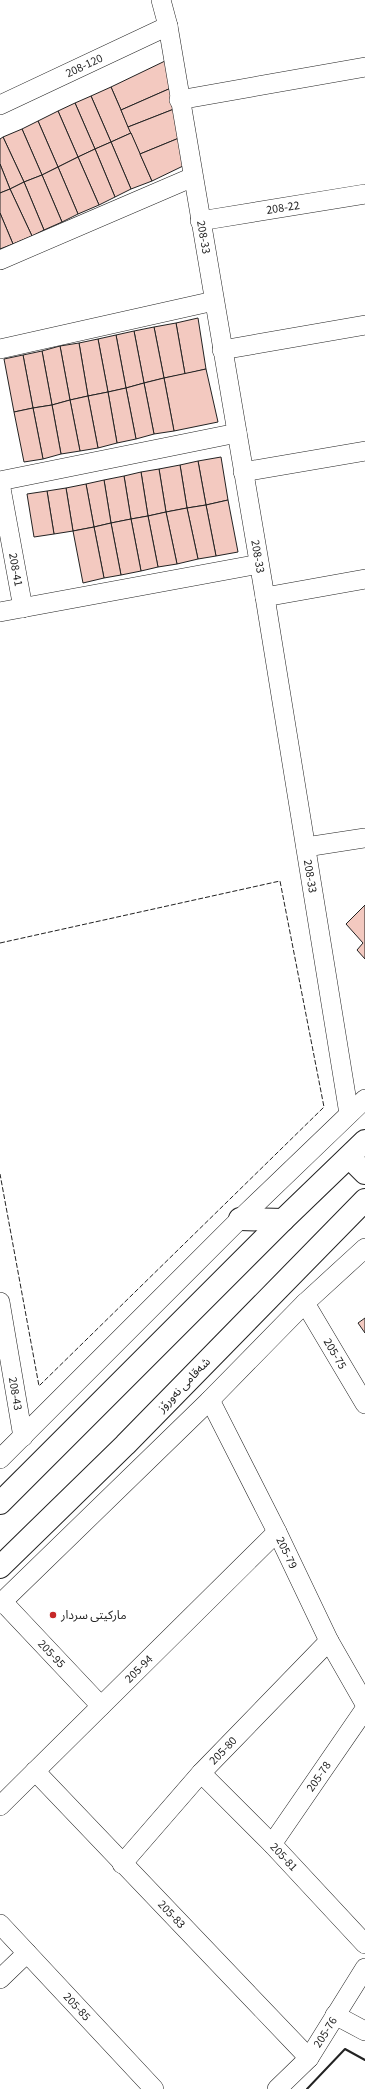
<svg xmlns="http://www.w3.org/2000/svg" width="365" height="2089" font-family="'Source Sans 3','Noto Sans Arabic',sans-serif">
<rect width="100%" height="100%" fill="#fff"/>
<g fill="#f3c9c0" stroke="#222">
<polygon points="165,61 171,88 121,110 111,87"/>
<polygon points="111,87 131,133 111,142 91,96"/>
<polygon points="171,88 174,109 128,127 121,110"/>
<polygon points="91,96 111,142 95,149 75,103"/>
<polygon points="75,103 95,149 78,157 58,111"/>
<polygon points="174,109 179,138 140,154 128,127"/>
<polygon points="58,111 78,157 58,167 38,121"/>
<polygon points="38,121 58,167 42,175 22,129"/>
<polygon points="22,129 42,175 24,182 3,137"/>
<polygon points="131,133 152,181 131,189 111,142"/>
<polygon points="3,137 24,182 10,189 0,164 0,139"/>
<polygon points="179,138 183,166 152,181 140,154"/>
<polygon points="111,142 131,189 115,197 95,149"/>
<polygon points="95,149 115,197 99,205 78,157"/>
<polygon points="78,157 99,205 78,214 58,167"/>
<polygon points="0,164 10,189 0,193"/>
<polygon points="58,167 78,214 62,222 42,175"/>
<polygon points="42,175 62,222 44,230 24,182"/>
<polygon points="24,182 44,230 32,236 10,189"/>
<polygon points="10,189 32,236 13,244 0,213 0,193"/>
<polygon points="0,213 13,244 0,249"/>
<polygon points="198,318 206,369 185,374 176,323"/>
<polygon points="176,323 185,374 164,378 154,327"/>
<polygon points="154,327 164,378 144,383 134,331"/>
<polygon points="134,331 144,383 126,388 116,335"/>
<polygon points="116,335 126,388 108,392 98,339"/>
<polygon points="98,339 108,392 88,396 79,343"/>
<polygon points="79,343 88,396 70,400 60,346"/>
<polygon points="60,346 70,400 52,405 42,351"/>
<polygon points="42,351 52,405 33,408 23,355"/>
<polygon points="23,355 33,408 14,412 4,359"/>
<polygon points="206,369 218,422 174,431 164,378"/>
<polygon points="164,378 174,431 154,434 144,383"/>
<polygon points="144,383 154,434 136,439 126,388"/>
<polygon points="126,388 136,439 117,443 108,392"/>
<polygon points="108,392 117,443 98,448 88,396"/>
<polygon points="88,396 98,448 80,451 70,400"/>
<polygon points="70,400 80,451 61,454 52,405"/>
<polygon points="52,405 61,454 43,459 33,408"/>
<polygon points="33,408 43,459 24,462 14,412"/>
<polygon points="221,457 228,500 206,505 198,461"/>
<polygon points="198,461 206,505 187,508 180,465"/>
<polygon points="180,465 187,508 166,512 159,469"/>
<polygon points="159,469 166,512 148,516 141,472"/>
<polygon points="141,472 148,516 131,519 124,476"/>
<polygon points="124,476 131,519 111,523 104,480"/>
<polygon points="104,480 111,523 94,527 86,484"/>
<polygon points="86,484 94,527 73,531 66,488"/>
<polygon points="66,488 73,531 54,534 47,491"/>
<polygon points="47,491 54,534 34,537 27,494"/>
<polygon points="228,500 238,552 216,556 206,505"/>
<polygon points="206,505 216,556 198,559 187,508"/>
<polygon points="187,508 198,559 177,564 166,512"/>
<polygon points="166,512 177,564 158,567 148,516"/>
<polygon points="148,516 158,567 141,571 131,519"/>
<polygon points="131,519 141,571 121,575 111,523"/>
<polygon points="111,523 121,575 104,578 94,527"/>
<polygon points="94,527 104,578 83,583 73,531"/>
<polygon points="365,905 365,959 357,950 363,943 346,924"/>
<polygon points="365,1318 365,1333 358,1323"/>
</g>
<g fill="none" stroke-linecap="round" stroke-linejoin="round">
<g stroke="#222" stroke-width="20">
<g id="minor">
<path id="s1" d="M161 0 168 26 265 597 349 1114"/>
<polyline points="179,100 365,67"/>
<path id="s2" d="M0 105 168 26"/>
<path id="s3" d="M200 221 365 194"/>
<polyline points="0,260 193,177"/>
<polyline points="0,349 214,301"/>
<polyline points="222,350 365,325"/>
<polyline points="243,472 365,451"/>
<polyline points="0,481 237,433"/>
<path id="s4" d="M0 483 23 608"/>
<polyline points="265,597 365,579"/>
<polyline points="0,612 259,564"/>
<polyline points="306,847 365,838"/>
<path id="s5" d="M0 1302 23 1437"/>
<path id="s6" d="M305 1303 365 1404"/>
<path id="s7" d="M210 1400 277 1532 329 1641 365 1704"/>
<polyline points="0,1459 240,1219 365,1099"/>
<path id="s8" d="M3 1602 101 1706"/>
<polyline points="0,1604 210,1400 305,1303 365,1248"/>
<path id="s9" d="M35 1771 309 2058"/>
<path id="s10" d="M201 1773 272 1844 365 1944"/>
<path id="s11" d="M0 1806 277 1532"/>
<path id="s12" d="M272 1844 365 1709"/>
<path id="s13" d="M122 1864 201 1773 329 1641"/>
<path id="s14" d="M0 1924 154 2089"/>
<polyline points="0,1979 27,1953"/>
<polyline points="335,2015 365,2031"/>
<path id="s15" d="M277 2089 309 2058 365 1968"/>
</g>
</g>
<g stroke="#222" stroke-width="24">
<g id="major">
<polyline points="349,1157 365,1173"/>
<polyline points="240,1219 283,1220"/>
<polyline points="0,1503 283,1220 365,1141"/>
<polyline points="0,1567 125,1445 365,1200"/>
</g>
</g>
<use href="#minor" stroke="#fff" stroke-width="19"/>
<use href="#major" stroke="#fff" stroke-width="22"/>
<polyline stroke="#222" stroke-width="1" stroke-dasharray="5 2" stroke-linecap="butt" points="0,943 280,881 324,1107 39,1386 0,1174"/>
<polyline stroke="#222" stroke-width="2" points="307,2089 345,2049 365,2060"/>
</g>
<circle fill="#c62828" stroke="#fff" stroke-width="1.5" cx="53" cy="1615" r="4"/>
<g text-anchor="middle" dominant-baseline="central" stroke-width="3" stroke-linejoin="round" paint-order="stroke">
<g font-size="12" fill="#222" stroke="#fff">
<text stroke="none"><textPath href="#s2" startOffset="93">208-120</textPath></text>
<text stroke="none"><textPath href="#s3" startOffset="84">208-22</textPath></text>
<text stroke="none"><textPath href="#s1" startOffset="241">208-33</textPath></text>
<text stroke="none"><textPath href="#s1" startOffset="565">208-33</textPath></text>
<text stroke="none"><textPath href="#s4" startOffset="88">208-41</textPath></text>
<text stroke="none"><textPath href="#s1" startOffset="889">208-33</textPath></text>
<text stroke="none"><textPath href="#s6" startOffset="59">205-75</textPath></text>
<text transform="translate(184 1385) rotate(-46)">شەقامی نەورۆز</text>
<text stroke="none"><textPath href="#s5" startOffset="93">208-43</textPath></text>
<text stroke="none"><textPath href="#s7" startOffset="171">205-79</textPath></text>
<text stroke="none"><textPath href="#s8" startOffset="71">205-95</textPath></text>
<text stroke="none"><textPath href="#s11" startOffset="195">205-94</textPath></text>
<text stroke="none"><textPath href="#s13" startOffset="152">205-80</textPath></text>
<text stroke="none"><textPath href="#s12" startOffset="82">205-78</textPath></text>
<text stroke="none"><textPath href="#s10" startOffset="118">205-81</textPath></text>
<text stroke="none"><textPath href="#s9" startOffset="198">205-83</textPath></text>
<text stroke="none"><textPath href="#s14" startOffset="113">205-85</textPath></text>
<text stroke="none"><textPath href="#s15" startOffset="75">205-76</textPath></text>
</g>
<g font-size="12" fill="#222" stroke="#fff" text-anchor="start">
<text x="61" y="1615">ماركيتى سردار</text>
</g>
</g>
</svg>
